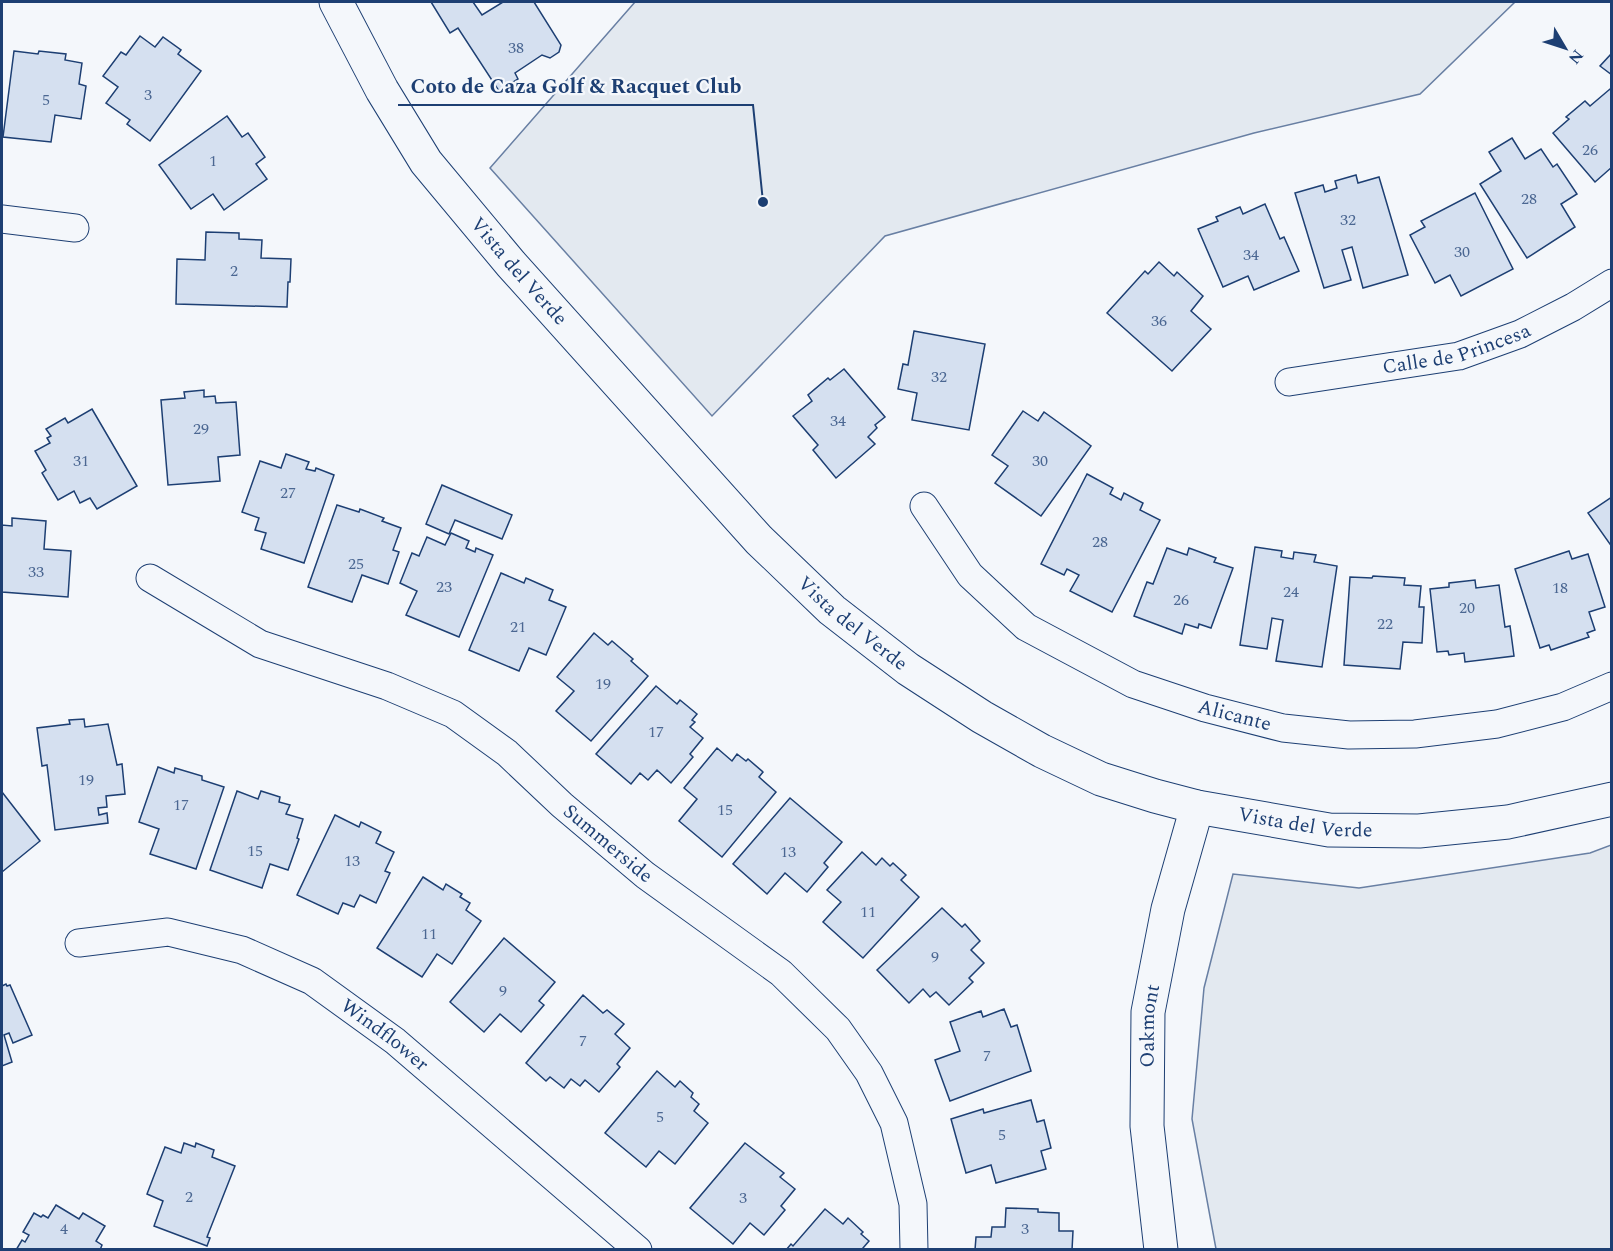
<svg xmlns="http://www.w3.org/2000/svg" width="1613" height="1251" font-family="Spectral,serif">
<rect width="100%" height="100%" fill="#f4f7fb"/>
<g fill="#e3e9f0" stroke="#687fa3" stroke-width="1.5">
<polygon points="635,2 1515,2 1420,94 1254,133 885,236 712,416 490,168"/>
<polygon points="1611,845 1611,1249 1216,1249 1192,1119 1204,988 1233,874 1359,888 1590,853"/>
</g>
<g fill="#d5e0f0" stroke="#1d3f73" stroke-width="1.5">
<polygon points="431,2 473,2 482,15 503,2 534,2 561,45 559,52 550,58 542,55 515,73 518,79 499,91 458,28 450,33"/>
<polygon points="140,36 155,47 163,37 181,50 178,54 201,71 150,141 127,124 130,120 106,103 118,87 103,76 121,52 126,55"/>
<polygon points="14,51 38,54 39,51 66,54 65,60 82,63 79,84 86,86 81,119 55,115 51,142 3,137"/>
<polygon points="1612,53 1612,75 1600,66"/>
<polygon points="1610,89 1612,92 1612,167 1595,182 1553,133 1569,119 1566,117 1585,101 1590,106"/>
<polygon points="227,116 242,137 248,133 265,157 256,164 267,179 224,210 213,194 191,209 159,165"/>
<polygon points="1512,138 1525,159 1541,149 1553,167 1557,164 1577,194 1561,204 1575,227 1527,258 1480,184 1501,171 1489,152"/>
<polygon points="1356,175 1358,183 1379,177 1408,275 1363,288 1352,247 1342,250 1351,280 1324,288 1295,193 1323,185 1325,192 1337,188 1335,181"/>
<polygon points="1475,193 1513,269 1461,296 1450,275 1435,283 1410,235 1425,227 1421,221"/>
<polygon points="1265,204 1280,239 1284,237 1299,271 1254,290 1248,276 1223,287 1198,229 1218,221 1216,217 1240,207 1243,214"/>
<polygon points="206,232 239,233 239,239 262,240 261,258 291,259 290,282 288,282 287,307 176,304 177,259 205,260"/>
<polygon points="1159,262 1174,276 1177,272 1203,296 1191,311 1211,329 1172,371 1107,313 1145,271 1148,274"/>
<polygon points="914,331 985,344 969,430 912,420 917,393 898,389 903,364 908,365"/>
<polygon points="844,369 885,417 875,425 877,428 868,437 875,444 836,478 813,450 818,445 793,416 812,401 808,395 828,378 830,380"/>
<polygon points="204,390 204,397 215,396 216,403 236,402 240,455 218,457 220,481 168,485 161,400 185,398 184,392"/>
<polygon points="92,409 137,486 97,509 90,498 80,503 74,491 58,500 42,473 46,470 35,451 50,443 47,438 51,436 46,429 65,418 68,423"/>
<polygon points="1023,411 1038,421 1044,412 1091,446 1041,516 995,483 1008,466 992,455"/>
<polygon points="286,454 309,462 306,469 315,471 316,468 334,475 304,563 261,549 266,533 255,530 259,518 242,512 260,461 281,468"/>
<polygon points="1087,474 1113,488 1110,494 1121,500 1124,493 1143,503 1140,510 1160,520 1112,612 1070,591 1079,575 1067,569 1064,575 1041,564"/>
<polygon points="442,485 512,515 502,539 455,520 449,534 426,524"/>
<polygon points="1612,497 1612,547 1588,513"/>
<polygon points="337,505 359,512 360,509 384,518 382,521 401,528 393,550 399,552 388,584 362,575 352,602 308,587"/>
<polygon points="12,518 46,521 44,549 71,551 68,597 2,592 2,525 12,526"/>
<polygon points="451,533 469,541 466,548 475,552 476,548 493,555 459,637 406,615 417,591 400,583 412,553 419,556 427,537 445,545"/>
<polygon points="1255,547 1282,551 1281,557 1293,559 1294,552 1316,555 1314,562 1337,566 1322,667 1276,661 1283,620 1272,618 1267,649 1240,645"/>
<polygon points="1167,548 1187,555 1189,548 1216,558 1214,562 1233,568 1211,628 1199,624 1198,628 1185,624 1182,634 1134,616 1147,582 1153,584"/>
<polygon points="1569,551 1572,559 1588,554 1605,607 1589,612 1595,630 1587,633 1589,637 1551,650 1549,645 1540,648 1515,569"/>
<polygon points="501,573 524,583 526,578 553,590 549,600 566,607 546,655 529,648 519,671 469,650"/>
<polygon points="1373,576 1405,578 1404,585 1421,586 1419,607 1424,607 1422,643 1403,642 1400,669 1344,665 1350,577 1372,578"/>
<polygon points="1475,580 1476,588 1499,585 1505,627 1510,626 1514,656 1465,662 1464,653 1449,655 1448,651 1437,652 1430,589 1449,587 1449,583"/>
<polygon points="594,633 608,645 612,641 633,659 631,661 648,676 591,741 556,711 574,691 557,677"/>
<polygon points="656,686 677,704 680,700 697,714 692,720 695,722 690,727 703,738 690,754 693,757 671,783 657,770 648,780 640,773 631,784 596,754"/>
<polygon points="84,719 85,727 108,724 117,765 122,764 125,794 106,796 107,807 98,808 99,815 107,813 108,823 55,830 47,765 42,766 37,728 70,724 69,720"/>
<polygon points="717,748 732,761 737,754 746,761 748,759 763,772 759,777 776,792 722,857 679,821 697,799 684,788"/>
<polygon points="158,767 174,773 175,768 202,776 202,780 224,787 196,869 150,854 159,829 139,822"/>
<polygon points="237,791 258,799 261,791 280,797 279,802 290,805 286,814 303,819 297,838 299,839 288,870 270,864 262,888 210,870"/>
<polygon points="2,792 40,841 2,872"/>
<polygon points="790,798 842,842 824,863 828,867 807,892 785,873 767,894 733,864"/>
<polygon points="335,815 359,827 361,822 381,832 376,843 394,852 385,871 390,873 376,903 360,895 354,907 343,903 338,914 297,895"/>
<polygon points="862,852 876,865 882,858 890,866 893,863 906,875 901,880 919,897 863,958 823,922 841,902 827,890"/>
<polygon points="423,877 443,890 446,884 462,894 460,897 470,903 466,910 481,921 452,964 437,954 422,977 377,948"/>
<polygon points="942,908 962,927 965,924 980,941 971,950 984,963 969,978 973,982 949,1005 936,992 930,997 923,989 909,1003 877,970"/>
<polygon points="504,938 555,982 539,1001 544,1005 521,1032 500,1014 484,1032 450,1002"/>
<polygon points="6,984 7,986 10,985 32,1035 13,1043 9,1033 4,1035 12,1062 2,1066 2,986"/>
<polygon points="583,995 603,1013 607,1010 624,1024 615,1034 630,1048 617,1064 620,1067 599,1092 585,1080 580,1086 571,1079 564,1088 550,1077 546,1081 526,1063"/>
<polygon points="1004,1009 1011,1027 1017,1025 1031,1071 950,1101 935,1060 960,1051 950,1022 981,1011 983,1017"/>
<polygon points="657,1071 675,1087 680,1081 693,1093 691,1097 699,1104 694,1111 708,1123 675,1164 659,1151 646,1167 605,1133"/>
<polygon points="1031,1100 1037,1122 1044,1120 1051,1148 1041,1151 1046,1169 996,1183 991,1165 966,1173 951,1119 983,1109 984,1113"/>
<polygon points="184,1143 195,1147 196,1143 214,1150 212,1157 235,1166 207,1237 210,1238 207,1246 154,1226 163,1201 147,1194 165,1147 181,1153"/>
<polygon points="745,1143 784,1173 780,1177 795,1189 781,1206 785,1210 764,1235 750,1223 733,1244 690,1208"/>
<polygon points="56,1205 79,1219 83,1213 105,1226 96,1241 102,1245 100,1250 16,1250 22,1240 25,1242 29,1235 23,1232 34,1213 41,1217 43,1215 48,1218"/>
<polygon points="1006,1208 1038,1209 1038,1212 1059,1213 1059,1231 1073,1231 1072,1250 975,1250 976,1237 991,1237 992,1227 1005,1227"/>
<polygon points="825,1209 843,1224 848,1218 863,1232 861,1234 869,1241 863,1248 865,1250 786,1250 791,1244 793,1246"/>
</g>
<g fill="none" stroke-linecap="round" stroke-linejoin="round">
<g stroke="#1d3f73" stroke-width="29">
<g id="street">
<polyline points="2,219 75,228"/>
<path id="s1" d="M1289 382 1459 356 1520 334 1573 307 1612 283"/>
<path id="s2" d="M924 506 970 575 1026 627 1133 684 1205 708 1283 728 1349 735 1415 734 1497 724 1563 707 1612 686"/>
<path id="s3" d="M150 578 260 644 387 686 453 714 507 753 562 805 645 875 781 973 838 1029 869 1073 894 1123 913 1204 914 1250"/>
<path id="s4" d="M79 943 168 932 242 950 312 981 395 1041 638 1250"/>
</g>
</g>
<g stroke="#1d3f73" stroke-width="35">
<g id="secondary">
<path id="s5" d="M336 2 382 90 426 162 511 264 759 540 832 610 908 669 982 717 1042 751 1101 779 1155 796 1197 807 1329 830 1419 831 1508 822 1612 799"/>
<path id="s6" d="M1161 1250 1147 1126 1148 1012 1168 909 1197 807"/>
</g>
</g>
<use href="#street" stroke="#f4f7fb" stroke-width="27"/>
<use href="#secondary" stroke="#f4f7fb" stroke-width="33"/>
</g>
<g text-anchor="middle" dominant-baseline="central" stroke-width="4.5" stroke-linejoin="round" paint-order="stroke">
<g font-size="16" fill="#4b6792">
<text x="516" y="48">38</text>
<text x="148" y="95">3</text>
<text x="46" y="100">5</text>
<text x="1590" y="150">26</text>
<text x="213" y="161">1</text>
<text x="1529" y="199">28</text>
<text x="1348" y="220">32</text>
<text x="1462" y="252">30</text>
<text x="1251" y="255">34</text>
<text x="234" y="271">2</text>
<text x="1159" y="321">36</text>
<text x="939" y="377">32</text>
<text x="838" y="421">34</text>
<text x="201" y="429">29</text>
<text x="81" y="461">31</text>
<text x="1040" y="461">30</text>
<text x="288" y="493">27</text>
<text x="1100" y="542">28</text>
<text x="356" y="564">25</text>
<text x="36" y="572">33</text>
<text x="444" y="587">23</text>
<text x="1560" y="588">18</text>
<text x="1291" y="592">24</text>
<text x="1181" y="600">26</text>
<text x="1467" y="608">20</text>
<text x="1385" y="624">22</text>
<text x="518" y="627">21</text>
<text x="603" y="684">19</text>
<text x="656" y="732">17</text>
<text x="86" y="780">19</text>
<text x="181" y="805">17</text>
<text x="725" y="810">15</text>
<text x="255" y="851">15</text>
<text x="788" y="852">13</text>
<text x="352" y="861">13</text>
<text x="868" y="912">11</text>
<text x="429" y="934">11</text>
<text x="935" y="957">9</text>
<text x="503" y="991">9</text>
<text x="583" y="1041">7</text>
<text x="987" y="1056">7</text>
<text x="660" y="1117">5</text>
<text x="1002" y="1135">5</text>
<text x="189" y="1197">2</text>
<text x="743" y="1198">3</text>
<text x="64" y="1229">4</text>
<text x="1025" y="1229">3</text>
</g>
<g font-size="20" fill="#1d3f73" stroke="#f4f7fb">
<text stroke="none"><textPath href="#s5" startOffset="327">Vista del Verde</textPath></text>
<text stroke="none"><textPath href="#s1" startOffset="171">Calle de Princesa</textPath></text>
<text stroke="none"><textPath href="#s5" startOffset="813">Vista del Verde</textPath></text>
<text stroke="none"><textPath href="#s2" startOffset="387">Alicante</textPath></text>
<text stroke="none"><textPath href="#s5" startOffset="1317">Vista del Verde</textPath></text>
<text stroke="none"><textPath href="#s3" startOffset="536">Summerside</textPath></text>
<text stroke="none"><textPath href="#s6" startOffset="225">Oakmont</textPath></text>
<text stroke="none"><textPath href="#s4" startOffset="333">Windflower</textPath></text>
</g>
</g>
<path fill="none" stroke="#1d3f73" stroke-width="2" d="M763 202L753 105H398"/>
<circle fill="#1d3f73" stroke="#f4f7fb" stroke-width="2" cx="763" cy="202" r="6"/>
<g font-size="21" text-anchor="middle" font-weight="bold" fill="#1d3f73" stroke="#f4f7fb" stroke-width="4.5" stroke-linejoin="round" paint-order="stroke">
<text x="576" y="93">Coto de Caza Golf &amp; Racquet Club</text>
</g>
<rect width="1613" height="1251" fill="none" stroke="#1d3f73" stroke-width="6"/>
<g transform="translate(1565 48) rotate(129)" stroke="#f4f7fb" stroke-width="4.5" paint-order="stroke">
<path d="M0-4.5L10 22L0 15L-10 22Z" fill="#1d3f73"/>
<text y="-9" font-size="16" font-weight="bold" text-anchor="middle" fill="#1d3f73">N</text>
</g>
</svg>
